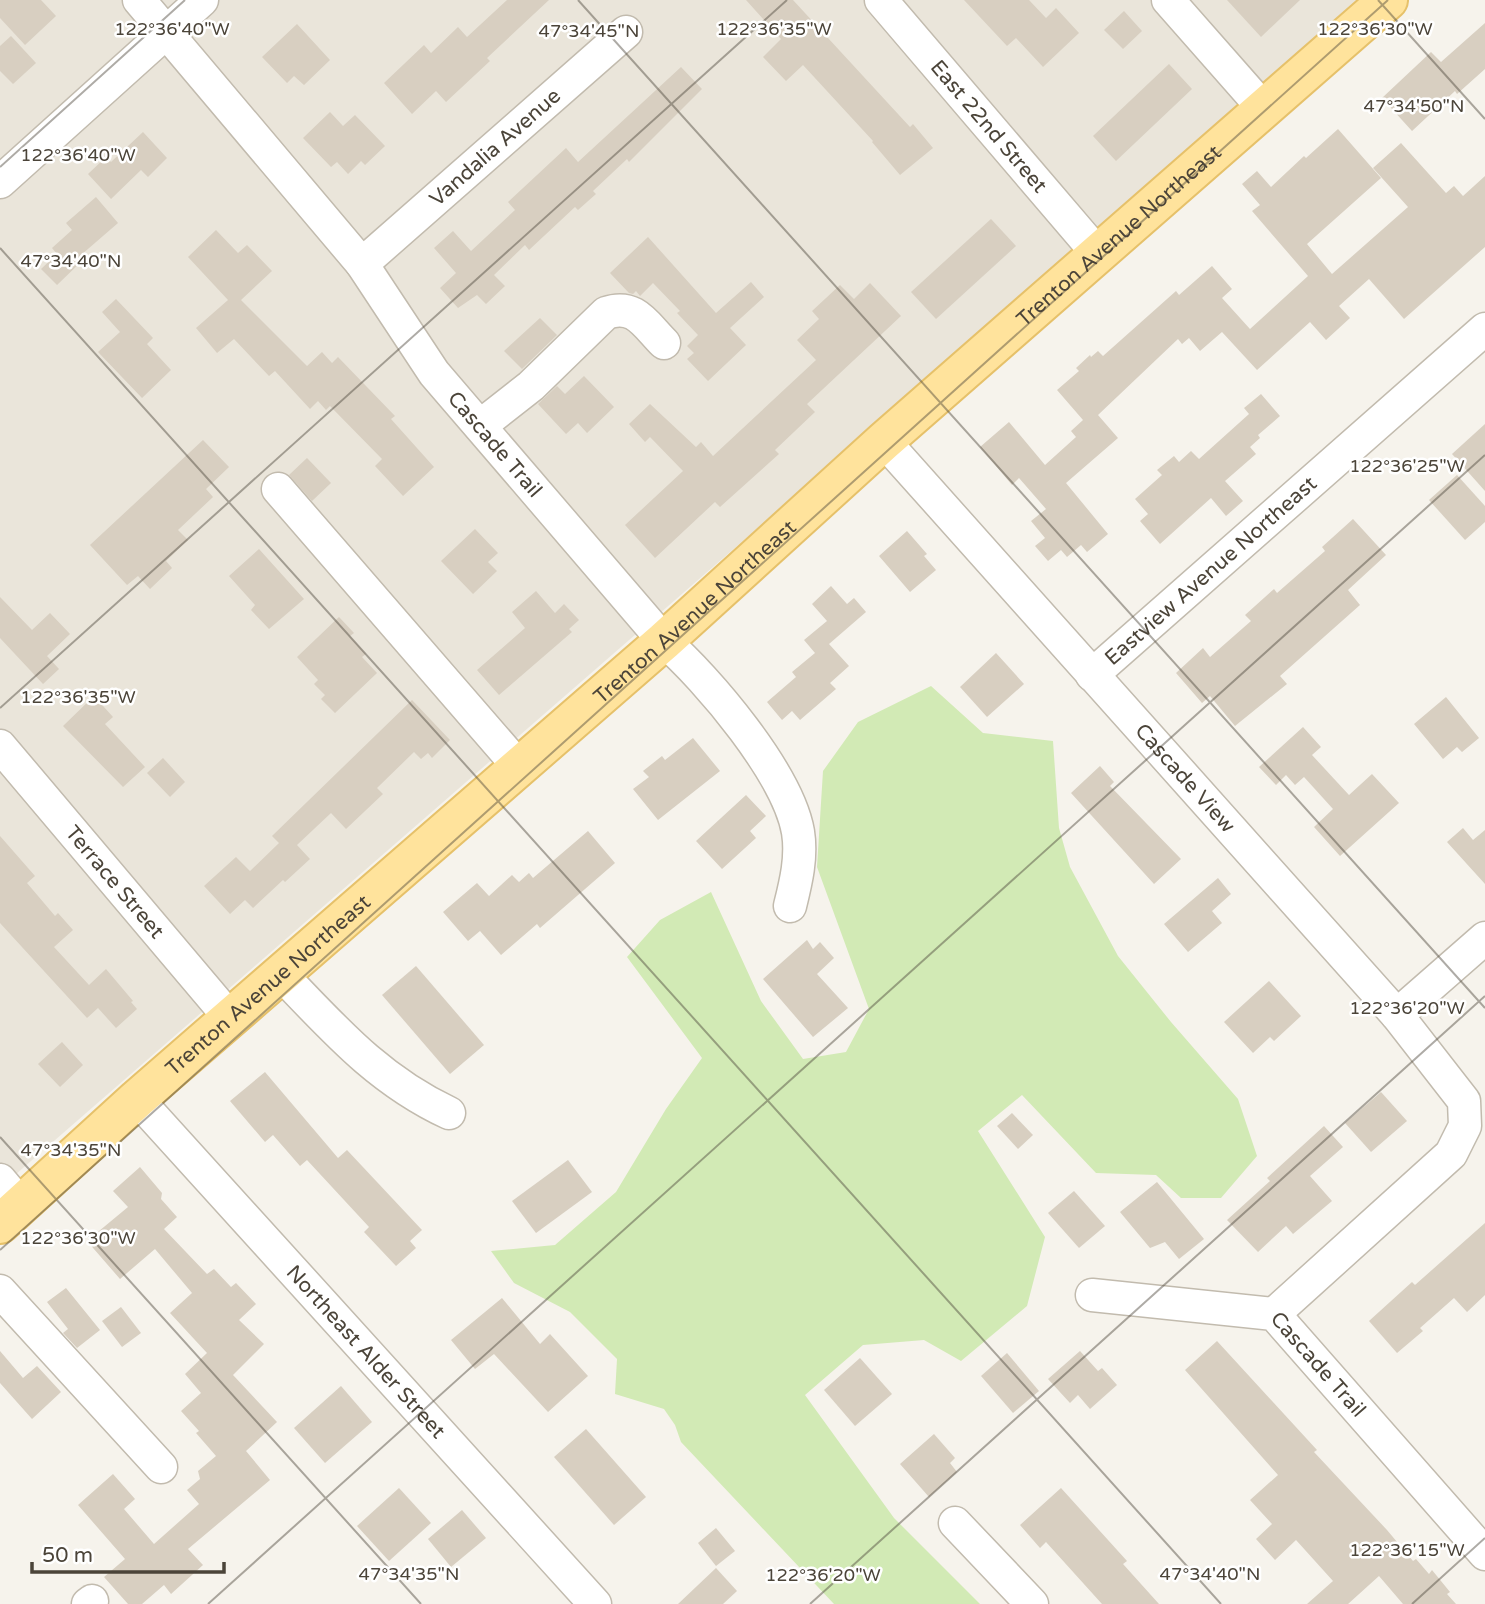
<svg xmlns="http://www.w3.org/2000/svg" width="1485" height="1604" font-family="'Varela Round',sans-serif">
<rect width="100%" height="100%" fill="#f6f3ec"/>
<polygon fill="#eae5da" points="0,0 1364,0 0,1188"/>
<polygon fill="#d2eab5" points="931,686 983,733 1053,741 1059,828 1070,867 1118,956 1171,1022 1238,1099 1257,1156 1221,1198 1181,1198 1156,1175 1096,1173 1022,1095 978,1131 1045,1237 1027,1306 961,1361 924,1340 863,1345 805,1395 894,1518 980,1604 834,1604 681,1442 675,1425 664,1409 615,1394 617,1359 570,1312 514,1283 491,1251 555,1245 616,1192 666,1109 702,1058 627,957 660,920 711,892 761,1001 803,1059 846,1052 869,1009 817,867 823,771 858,722"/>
<g fill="#d8cfc1">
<polygon points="0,0 41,0 56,16 25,45 0,18"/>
<polygon points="507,0 549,0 487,58 490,61 446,102 436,91 412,114 384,83 424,45 431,53 458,27 467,37"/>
<polygon points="746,0 793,0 910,127 913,124 933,148 900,175 872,142 873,141 803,65 786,81 763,57 781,39"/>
<polygon points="964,0 1029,0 1046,18 1056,8 1079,33 1043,67 1016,38 1007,46"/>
<polygon points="1227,0 1300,0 1261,37"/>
<polygon points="1124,11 1142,31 1123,49 1104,30"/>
<polygon points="1485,23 1485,69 1457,94 1455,91 1412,131 1382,98 1431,52 1441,62"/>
<polygon points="297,24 330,60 304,85 294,76 287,83 262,57"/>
<polygon points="11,36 36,63 13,84 0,71 0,46"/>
<polygon points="1169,64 1192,89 1116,161 1093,136"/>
<polygon points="681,67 702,89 629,162 627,159 593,191 596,194 578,210 575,207 529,250 525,245 494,275 505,286 486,304 477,295 458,308 440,288 456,273 434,248 453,231 471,251 515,210 508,202 566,148 578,162"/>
<polygon points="330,112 343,126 355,115 385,146 365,165 361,161 348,174 337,162 331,167 303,138"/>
<polygon points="1338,129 1381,178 1307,244 1332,274 1408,207 1373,168 1401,143 1446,193 1454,186 1463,196 1485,176 1485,247 1404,319 1369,279 1339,306 1350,318 1326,340 1310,322 1257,370 1222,332 1200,351 1189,338 1182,344 1178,339 1098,415 1118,438 1066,483 1108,534 1087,552 1081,545 1067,557 1061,550 1048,561 1035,546 1045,538 1031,521 1046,509 1019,478 1012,485 980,447 1009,422 1045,465 1076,437 1071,431 1083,420 1057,390 1079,371 1076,368 1090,355 1091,357 1098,351 1103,356 1176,291 1179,295 1212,266 1232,289 1222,298 1250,329 1308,276 1252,211 1260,205 1242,184 1257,171 1271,187 1304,156 1306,158"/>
<polygon points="143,132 167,158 148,177 141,170 111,199 88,174 106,157 111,162"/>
<polygon points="96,197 118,223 81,255 84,259 57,285 41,269 57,254 52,248 72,230 66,223"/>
<polygon points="991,219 1016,246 936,319 911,292"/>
<polygon points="216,230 238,253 247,245 272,271 241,300 307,366 322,352 332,363 338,357 395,416 391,419 434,467 403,496 375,466 382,459 330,406 326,410 318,401 310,409 275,371 269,376 234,339 217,353 196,328 228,300 188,257"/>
<polygon points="648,237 716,313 751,282 764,297 730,328 746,345 708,381 687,359 694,353 687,346 698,335 677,313 680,311 653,283 640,296 636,291 633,294 629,293 610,273"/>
<polygon points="870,283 901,316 807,404 815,412 775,450 779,454 720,507 715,502 655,558 625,525 683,471 650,437 645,442 629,424 650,404 696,447 701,442 713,456 816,360 797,340 819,319 812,311 840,285 854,299"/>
<polygon points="116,299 153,338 147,344 171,370 142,398 98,352 120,332 102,312"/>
<polygon points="540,318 557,335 522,369 504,351"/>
<polygon points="584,376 614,407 587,433 578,423 566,434 538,404 557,386 565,394"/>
<polygon points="1261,394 1280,416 1258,435 1260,438 1250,447 1256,454 1225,481 1243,501 1226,516 1211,498 1160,544 1140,521 1148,514 1135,499 1162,475 1157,470 1174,456 1179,462 1191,451 1199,459 1249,414 1244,408"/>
<polygon points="1485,424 1485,491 1452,454"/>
<polygon points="203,440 229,467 206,489 213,497 178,530 188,540 166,561 172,568 150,589 138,576 127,585 90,545"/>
<polygon points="307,458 331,483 312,501 289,475"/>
<polygon points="1457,475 1485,506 1485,522 1465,540 1429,500"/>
<polygon points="1353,519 1386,555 1348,590 1360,605 1280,676 1287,684 1235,726 1210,696 1202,703 1176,673 1203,648 1210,657 1251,621 1245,615 1274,589 1277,593 1325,551 1322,547"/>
<polygon points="475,529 498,553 488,562 497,571 473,594 441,561"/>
<polygon points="907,531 927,554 924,556 936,570 910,592 879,556"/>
<polygon points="259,549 304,599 269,629 251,610 255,605 229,576"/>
<polygon points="831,586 847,604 854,598 866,612 829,644 849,666 830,683 836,689 800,720 792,711 782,720 767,702 796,677 792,672 815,653 804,640 827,621 812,604"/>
<polygon points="536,591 555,613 564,604 579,620 569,629 572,632 499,695 477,670 525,628 512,612"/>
<polygon points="0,597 32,630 50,613 70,634 47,656 59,669 43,684 0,638"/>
<polygon points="339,617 354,633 350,636 366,654 362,657 377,673 335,713 321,699 325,695 314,684 318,680 297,657"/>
<polygon points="996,653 1024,684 987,717 960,687"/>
<polygon points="94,696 113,717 105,724 145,767 123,787 63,726"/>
<polygon points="1446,697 1479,738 1462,752 1457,747 1443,759 1414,724"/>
<polygon points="412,700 450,740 432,758 428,753 421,759 414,752 377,788 383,794 346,829 331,813 297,845 310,859 285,882 283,880 253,908 245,900 230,914 204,886 236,857 250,871 279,843 272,836"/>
<polygon points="1303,727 1321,747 1312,755 1349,795 1372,774 1399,803 1340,856 1314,827 1333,809 1304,777 1295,785 1286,775 1276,785 1259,767"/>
<polygon points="693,738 720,771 658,820 633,789 649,777 643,771 662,756 665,760"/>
<polygon points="163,758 185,782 170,797 147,773"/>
<polygon points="1100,766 1114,782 1110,786 1181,859 1154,884 1071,793"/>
<polygon points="746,795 766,816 750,831 756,838 722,869 696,841"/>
<polygon points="1463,828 1473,840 1485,830 1485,884 1447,842"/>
<polygon points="588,831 615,863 540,928 537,924 501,955 480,931 468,941 443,912 477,883 489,896 512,875 519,882 529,873 533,878"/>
<polygon points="0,836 35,876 27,883 55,916 58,913 73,930 54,947 89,985 106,969 133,1001 131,1002 137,1009 116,1028 98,1008 87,1018 0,923"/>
<polygon points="1218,878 1231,894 1212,911 1222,923 1188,952 1164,924"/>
<polygon points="807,940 813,949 820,942 834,958 817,974 848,1008 813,1037 763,979"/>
<polygon points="416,966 484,1045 450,1074 382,995"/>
<polygon points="1269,981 1301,1016 1274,1041 1270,1037 1253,1053 1224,1022"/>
<polygon points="62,1042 83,1065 60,1087 38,1064"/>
<polygon points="265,1072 338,1158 347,1150 422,1230 410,1241 416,1248 396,1266 364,1232 369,1227 307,1160 300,1166 273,1135 265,1142 230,1101"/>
<polygon points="1381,1092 1407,1121 1371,1152 1345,1123"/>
<polygon points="1012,1113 1033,1135 1018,1149 997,1126"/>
<polygon points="1324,1126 1343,1147 1310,1176 1332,1201 1293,1234 1286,1226 1258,1252 1227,1220 1270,1181 1267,1178"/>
<polygon points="568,1160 592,1192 536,1233 512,1201"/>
<polygon points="140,1167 162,1193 161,1199 177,1217 164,1229 207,1274 214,1269 231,1287 236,1283 256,1304 239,1320 264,1344 233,1375 277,1422 246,1451 270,1480 188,1549 203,1565 171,1594 164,1585 142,1604 128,1604 104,1577 125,1559 78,1505 113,1474 135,1499 124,1509 154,1544 199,1504 187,1490 200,1479 198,1471 216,1456 196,1433 199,1431 181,1411 201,1393 185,1374 207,1353 170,1313 192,1293 155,1249 120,1279 87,1241 128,1207 113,1191"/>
<polygon points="1157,1182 1204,1239 1179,1259 1165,1242 1150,1248 1120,1212"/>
<polygon points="1074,1191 1105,1226 1079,1248 1048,1213"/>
<polygon points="1485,1223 1485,1295 1467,1312 1454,1298 1420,1328 1423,1331 1397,1353 1369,1321 1412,1282 1415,1285"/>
<polygon points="66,1288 100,1330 77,1348 63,1333 68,1329 47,1302"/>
<polygon points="502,1298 540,1344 550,1334 588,1376 548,1412 494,1354 475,1369 451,1340"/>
<polygon points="121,1307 141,1333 122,1347 102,1321"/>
<polygon points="1217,1341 1317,1450 1314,1452 1387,1530 1413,1561 1416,1559 1429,1574 1432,1570 1450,1592 1447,1594 1456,1604 1403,1604 1379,1576 1348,1604 1307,1604 1333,1581 1296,1540 1275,1560 1256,1539 1272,1524 1250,1500 1278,1475 1185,1370"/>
<polygon points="0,1351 23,1378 37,1366 61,1392 32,1419 0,1383"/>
<polygon points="1080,1351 1098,1371 1102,1368 1117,1385 1090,1409 1078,1395 1070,1403 1048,1379"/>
<polygon points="1007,1353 1039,1391 1013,1413 981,1376"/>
<polygon points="860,1358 892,1394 855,1426 824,1390"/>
<polygon points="341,1386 372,1422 325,1463 294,1428"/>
<polygon points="586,1429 646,1497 614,1525 554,1457"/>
<polygon points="934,1434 955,1458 950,1463 957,1472 929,1497 900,1464"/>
<polygon points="399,1488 431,1523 389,1561 357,1526"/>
<polygon points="1061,1488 1127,1561 1123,1564 1159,1604 1102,1604 1046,1542 1040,1548 1020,1525"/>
<polygon points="462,1510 486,1538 451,1567 428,1539"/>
<polygon points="716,1528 735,1551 716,1566 698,1543"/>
<polygon points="716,1568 737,1591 723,1604 678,1604"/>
</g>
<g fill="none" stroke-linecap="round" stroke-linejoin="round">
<g stroke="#c2bbae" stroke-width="35">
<g id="minor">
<path id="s1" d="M139 0 362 264 434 373 664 641C708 679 788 774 798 832 802 857 796 882 790 906"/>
<path id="s2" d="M881 0 1098 254"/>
<polyline points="1168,0 1264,109"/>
<polyline points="0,182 202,0"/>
<path id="s3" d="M362 264 626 32"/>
<path d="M480 426 531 386 606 313C635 303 645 324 664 343"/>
<path id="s4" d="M884 441 1397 1015 1464 1101 1465 1126 1451 1154 1274 1314"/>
<polyline points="278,489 519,767"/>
<path id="s5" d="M1092 675 1485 329"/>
<path id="s6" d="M0 746 230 1018"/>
<path d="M281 974C334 1029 378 1080 449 1113"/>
<polyline points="1397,1015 1485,938"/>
<path id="s7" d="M137 1099 595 1604"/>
<polyline points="0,1180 21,1205"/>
<polyline points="0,1291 161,1467"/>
<path id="s8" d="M1092 1295 1274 1314 1485 1554"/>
<polyline points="955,1523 1032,1604"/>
<polyline points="88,1604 92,1601"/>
</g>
</g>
<g stroke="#e6c16a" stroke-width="42">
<g id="major">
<path id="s9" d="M0 1224 137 1099 664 641 884 441 1388 0"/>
</g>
</g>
<use href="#minor" stroke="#fff" stroke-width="32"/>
<use href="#major" stroke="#ffe39c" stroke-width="38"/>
</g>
<path fill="none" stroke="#4b4439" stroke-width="2" stroke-opacity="0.45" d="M578 0 1485 1008M1378 0 1485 119M0 167 185 0M0 248 1221 1604M0 708 787 0M0 1137 421 1604M0 1250 1388 0M208 1604 1485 455M810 1604 1485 996M1412 1604 1485 1538"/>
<g text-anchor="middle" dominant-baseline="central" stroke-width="5" stroke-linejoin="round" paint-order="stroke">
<g font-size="21" fill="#4b4439" stroke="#fff">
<text stroke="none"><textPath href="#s2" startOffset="166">East 22nd Street</textPath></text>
<text stroke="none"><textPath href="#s3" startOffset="177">Vandalia Avenue</textPath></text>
<text stroke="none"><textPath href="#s9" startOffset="1493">Trenton Avenue Northeast</textPath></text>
<text stroke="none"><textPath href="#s1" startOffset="570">Cascade Trail</textPath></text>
<text stroke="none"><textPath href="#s5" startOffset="158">Eastview Avenue Northeast</textPath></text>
<text stroke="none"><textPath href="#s9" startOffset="926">Trenton Avenue Northeast</textPath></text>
<text stroke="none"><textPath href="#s4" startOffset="452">Cascade View</textPath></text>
<text stroke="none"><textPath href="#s6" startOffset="178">Terrace Street</textPath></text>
<text stroke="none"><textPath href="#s9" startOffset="359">Trenton Avenue Northeast</textPath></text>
<text stroke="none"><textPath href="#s7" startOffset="341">Northeast Alder Street</textPath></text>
<text stroke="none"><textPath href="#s8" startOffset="250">Cascade Trail</textPath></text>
</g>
</g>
<g font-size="18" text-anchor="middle" fill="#4b4439" stroke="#fff" stroke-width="5" stroke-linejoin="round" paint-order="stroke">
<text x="172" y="35">122°36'40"W</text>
<text x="774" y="35">122°36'35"W</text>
<text x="1375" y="35">122°36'30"W</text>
<text x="589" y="37">47°34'45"N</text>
<text x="1414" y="112">47°34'50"N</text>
<text x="78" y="161">122°36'40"W</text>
<text x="71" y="267">47°34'40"N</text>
<text x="1407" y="472">122°36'25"W</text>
<text x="78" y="703">122°36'35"W</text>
<text x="1407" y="1014">122°36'20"W</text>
<text x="71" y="1156">47°34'35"N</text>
<text x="78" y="1244">122°36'30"W</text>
<text x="1407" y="1556">122°36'15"W</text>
<text x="409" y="1580">47°34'35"N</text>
<text x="1210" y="1580">47°34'40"N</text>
<text x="823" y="1581">122°36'20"W</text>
</g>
<path d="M32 1562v10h192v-10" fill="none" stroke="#4b4439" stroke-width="3.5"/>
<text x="42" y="1562" font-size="21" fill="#4b4439" stroke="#ffffff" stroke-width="5" paint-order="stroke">50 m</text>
</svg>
